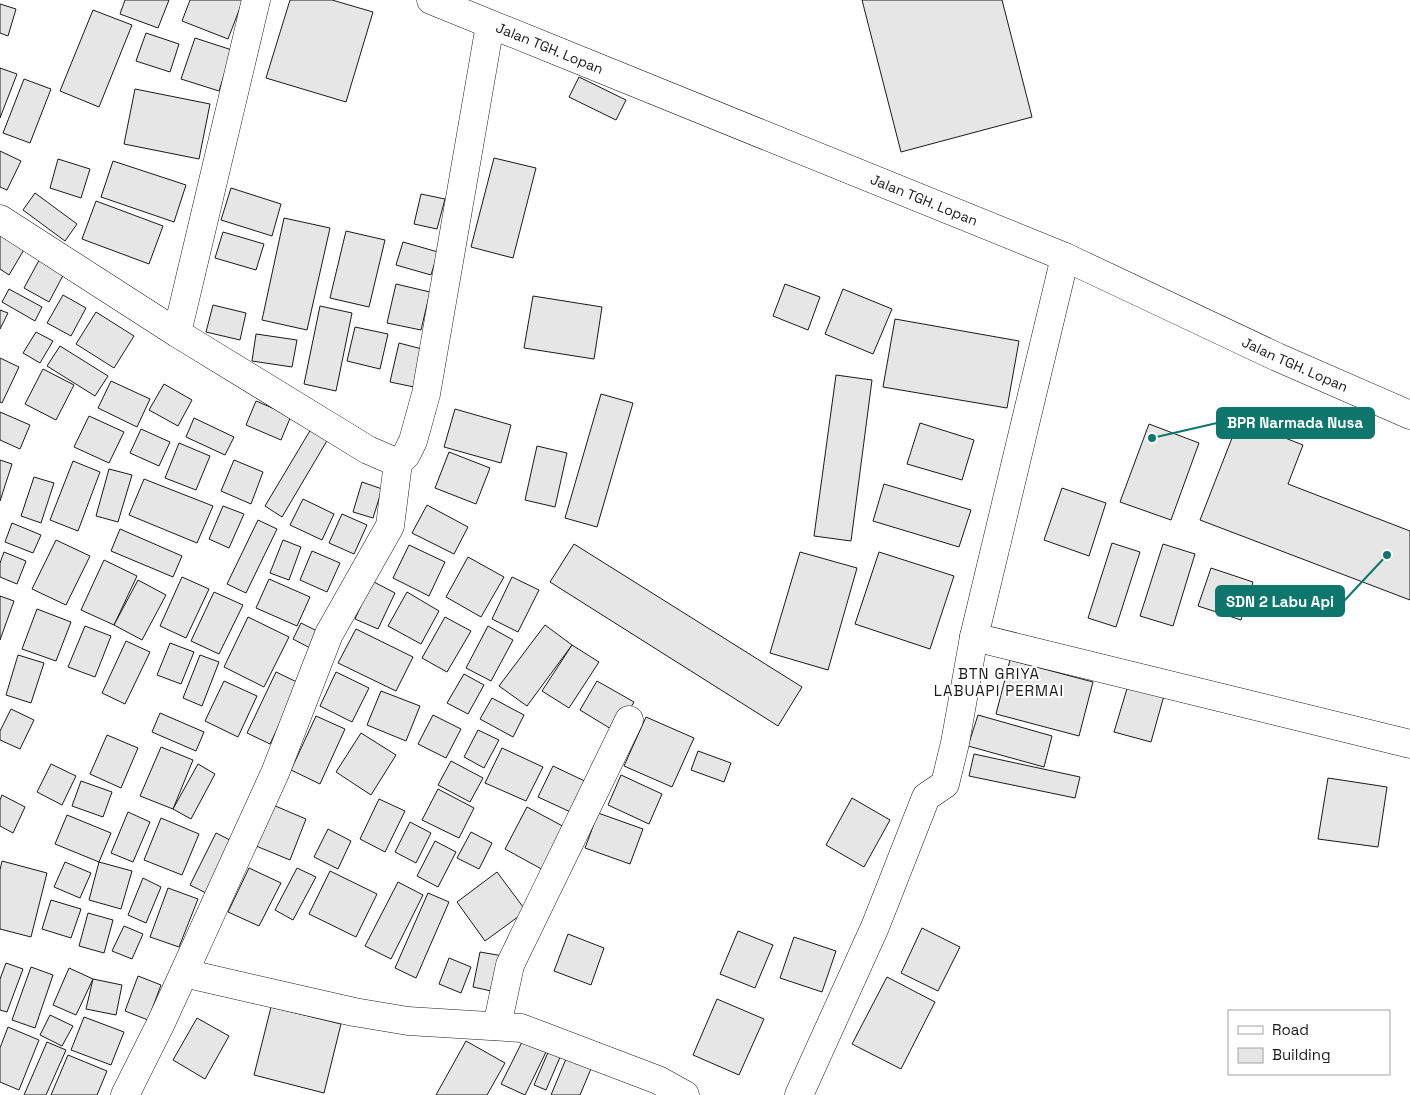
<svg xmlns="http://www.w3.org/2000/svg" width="1410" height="1095" font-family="'Space Grotesk',sans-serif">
<rect width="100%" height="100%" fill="#fff"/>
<g fill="#e6e6e6" stroke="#1a1a1a">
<polygon points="125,0 169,0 158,28 120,14"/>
<polygon points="190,0 243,0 228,39 182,21"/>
<polygon points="290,0 332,0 373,12 346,102 266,78"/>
<polygon points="862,0 1002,0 1032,117 901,152"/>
<polygon points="0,4 16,9 8,36 0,33"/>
<polygon points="93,10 132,25 99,107 60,91"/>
<polygon points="146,33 179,44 170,72 136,61"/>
<polygon points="195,38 232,50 219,91 181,79"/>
<polygon points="0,68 17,74 0,118"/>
<polygon points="579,77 626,100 616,120 569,97"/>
<polygon points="24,79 51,89 30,143 3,133"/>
<polygon points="135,89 210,104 199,159 124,144"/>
<polygon points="0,151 21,161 7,190 0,187"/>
<polygon points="494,158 536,168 513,258 471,247"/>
<polygon points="58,159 90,169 81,198 50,188"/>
<polygon points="113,161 186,185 174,222 101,197"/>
<polygon points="231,188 281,204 272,236 221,220"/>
<polygon points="35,193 77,224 65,241 23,210"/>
<polygon points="421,194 445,199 437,229 414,224"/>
<polygon points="96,201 163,226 149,264 82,239"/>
<polygon points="284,218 330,228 307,330 262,320"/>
<polygon points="346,231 385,240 369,307 330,298"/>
<polygon points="223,232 264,244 256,270 215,258"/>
<polygon points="0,234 25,248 9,275 0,269"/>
<polygon points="403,242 438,252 431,275 396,265"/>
<polygon points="43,253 68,266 49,302 24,288"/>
<polygon points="396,284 430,292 421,330 387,323"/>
<polygon points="785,284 820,297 808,330 773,316"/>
<polygon points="9,289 42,307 35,321 2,302"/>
<polygon points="843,289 892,309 873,354 825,334"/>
<polygon points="63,295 86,308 71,336 47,323"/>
<polygon points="533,296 602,307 594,359 524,348"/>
<polygon points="213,305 246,313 240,340 206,332"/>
<polygon points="320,306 352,313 336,391 304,384"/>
<polygon points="0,310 8,313 0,329"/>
<polygon points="96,312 134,336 114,368 76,344"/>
<polygon points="895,319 1019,341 1007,408 883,387"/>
<polygon points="355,327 388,334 380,369 347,361"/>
<polygon points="36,332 53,341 40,363 23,353"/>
<polygon points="256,334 297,340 292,367 252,361"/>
<polygon points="399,343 422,349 414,387 390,382"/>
<polygon points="60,346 108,376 95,396 47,366"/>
<polygon points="0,358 19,367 2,403 0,402"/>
<polygon points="43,369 74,385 56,420 25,404"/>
<polygon points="836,375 872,380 851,541 814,536"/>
<polygon points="111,381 150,399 137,427 98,408"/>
<polygon points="164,384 192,400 178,426 149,410"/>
<polygon points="601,394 633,403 597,527 565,518"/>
<polygon points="256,401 291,416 281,440 246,425"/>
<polygon points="455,409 511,425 501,463 444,447"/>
<polygon points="0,412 30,425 20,449 0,440"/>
<polygon points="89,416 124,432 109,463 74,447"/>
<polygon points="194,418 234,437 225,455 186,437"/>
<polygon points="1239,420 1303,445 1288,484 1410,531 1410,600 1200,520"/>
<polygon points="920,423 974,440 962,480 907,464"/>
<polygon points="1149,424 1199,443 1171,520 1120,502"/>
<polygon points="141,429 170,442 159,466 130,453"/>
<polygon points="311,429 328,439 282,517 265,506"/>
<polygon points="179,443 210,456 196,490 165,478"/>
<polygon points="537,446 567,453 555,507 525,500"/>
<polygon points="449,452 490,468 476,504 435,488"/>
<polygon points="0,460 12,464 0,501"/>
<polygon points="234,460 263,472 251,504 221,491"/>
<polygon points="73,461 100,472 78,531 50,520"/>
<polygon points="109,469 132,475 118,522 96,516"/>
<polygon points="34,477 54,483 41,523 21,516"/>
<polygon points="144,479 213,506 197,543 129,515"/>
<polygon points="362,482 382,489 373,518 353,512"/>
<polygon points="884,484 971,510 959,547 873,521"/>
<polygon points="1062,488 1106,503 1089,556 1044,540"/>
<polygon points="303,499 334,514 322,540 290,525"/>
<polygon points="427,505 468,527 454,554 412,533"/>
<polygon points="223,506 244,514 229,548 209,539"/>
<polygon points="342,514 367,525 354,554 329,543"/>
<polygon points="258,520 277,529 246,593 227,584"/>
<polygon points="12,523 41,535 33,553 5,542"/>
<polygon points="120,529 182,556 173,577 111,551"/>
<polygon points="56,540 90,556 66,605 32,589"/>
<polygon points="283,540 301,547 289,580 270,573"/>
<polygon points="1112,543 1140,552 1116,627 1088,618"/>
<polygon points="574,544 802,687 778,726 550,582"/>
<polygon points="1163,544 1195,554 1173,626 1140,616"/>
<polygon points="409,545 445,562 429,596 393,578"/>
<polygon points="312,551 340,563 327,592 300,580"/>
<polygon points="4,552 26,561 17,584 0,577 0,563"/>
<polygon points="800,552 857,568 828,670 770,653"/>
<polygon points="879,552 954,576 930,649 855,624"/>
<polygon points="468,557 504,577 481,617 446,597"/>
<polygon points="104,560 137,576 114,625 81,610"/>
<polygon points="1211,568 1253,582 1241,620 1198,606"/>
<polygon points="182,577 209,589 186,638 160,626"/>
<polygon points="512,577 539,590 518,632 492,619"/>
<polygon points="269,579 310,597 297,626 256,608"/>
<polygon points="138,580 166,595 142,640 114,625"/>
<polygon points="372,581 395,593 378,629 355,619"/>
<polygon points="214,592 243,605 219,654 191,641"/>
<polygon points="407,592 439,611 421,644 388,626"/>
<polygon points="0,596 14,601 0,640"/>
<polygon points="37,609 71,622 56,661 22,649"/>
<polygon points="248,617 289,637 264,687 224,667"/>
<polygon points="445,617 471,631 447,672 422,658"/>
<polygon points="301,623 319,632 310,648 293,639"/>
<polygon points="545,625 572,645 527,706 499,686"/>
<polygon points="85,626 111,636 95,677 68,667"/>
<polygon points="488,626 513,640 491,681 466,668"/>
<polygon points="356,629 413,657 396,691 338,663"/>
<polygon points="126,641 150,652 125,704 102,693"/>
<polygon points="170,643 194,652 181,684 157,675"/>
<polygon points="572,645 599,662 569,708 542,691"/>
<polygon points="18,655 44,663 31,703 6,695"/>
<polygon points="200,655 219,662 202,706 183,698"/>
<polygon points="1010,660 1093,682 1079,736 996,714"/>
<polygon points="276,672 299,683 270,744 247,733"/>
<polygon points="336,672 369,688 352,722 320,706"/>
<polygon points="464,674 484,685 468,714 447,703"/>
<polygon points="224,681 257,696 238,737 205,721"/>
<polygon points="597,681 634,702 616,732 580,710"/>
<polygon points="1129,682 1165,692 1151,742 1114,732"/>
<polygon points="381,691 420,706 406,741 367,725"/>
<polygon points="492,698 524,715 513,737 480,719"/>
<polygon points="11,709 34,720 20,749 0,740 0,731"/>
<polygon points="160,713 204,732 196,751 152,732"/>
<polygon points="433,715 461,729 446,758 418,744"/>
<polygon points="978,715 1052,736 1044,767 968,746"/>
<polygon points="316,716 345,729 320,784 291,770"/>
<polygon points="646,717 694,738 672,787 624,766"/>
<polygon points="478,730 499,740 484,768 464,757"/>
<polygon points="361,733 396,755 371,795 336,772"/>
<polygon points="107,735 138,748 121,788 90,774"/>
<polygon points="161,747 193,760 173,809 140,796"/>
<polygon points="502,748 543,767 526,801 485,783"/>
<polygon points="698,751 731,763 724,782 691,770"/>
<polygon points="974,754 1080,777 1075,798 969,776"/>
<polygon points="451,761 483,778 470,802 438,785"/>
<polygon points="51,764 76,776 62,805 37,792"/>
<polygon points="198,764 215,774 191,819 173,809"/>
<polygon points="553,766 591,784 577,815 538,797"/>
<polygon points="621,775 662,794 649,824 608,805"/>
<polygon points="1328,778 1387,787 1378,847 1318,839"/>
<polygon points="81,781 112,792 103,817 72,806"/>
<polygon points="438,789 474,808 459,838 422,820"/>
<polygon points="2,795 25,807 13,833 0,826 0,800"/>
<polygon points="852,798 890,820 864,867 826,845"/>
<polygon points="379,799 405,811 385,852 360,839"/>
<polygon points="273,805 306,819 290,860 256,846"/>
<polygon points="527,807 570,830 547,872 505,849"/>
<polygon points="128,812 150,822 133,862 111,853"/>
<polygon points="598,813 643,829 630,864 585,848"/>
<polygon points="67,815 111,833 99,862 55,844"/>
<polygon points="161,818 199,834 182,875 144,860"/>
<polygon points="410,822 431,833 416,863 395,852"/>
<polygon points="328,829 351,841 338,869 314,857"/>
<polygon points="471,832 492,843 479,869 457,858"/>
<polygon points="216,833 236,843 210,895 190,885"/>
<polygon points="435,841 456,852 438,887 417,876"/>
<polygon points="2,861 47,873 31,937 0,929 0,870"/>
<polygon points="65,862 91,873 80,898 54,887"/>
<polygon points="99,862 132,871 121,909 89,900"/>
<polygon points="249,868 281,883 259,926 228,912"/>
<polygon points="297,868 316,877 293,920 275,910"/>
<polygon points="330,871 377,894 356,937 309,914"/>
<polygon points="497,872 526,911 485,941 457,902"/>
<polygon points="143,878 161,887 146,923 128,915"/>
<polygon points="398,882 423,895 391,959 365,946"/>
<polygon points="168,888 198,899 179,947 150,937"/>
<polygon points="428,893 449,902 416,978 395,968"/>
<polygon points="51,900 81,909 71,938 42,929"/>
<polygon points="88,913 113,920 104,953 79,946"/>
<polygon points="124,926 143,934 132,959 112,951"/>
<polygon points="922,928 960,947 938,991 901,973"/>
<polygon points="738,931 773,945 755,988 720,974"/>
<polygon points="568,934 604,948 591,985 554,971"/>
<polygon points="794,937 836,951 822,992 780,978"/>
<polygon points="480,952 503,956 496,992 473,987"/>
<polygon points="449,958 471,967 461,993 439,984"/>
<polygon points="6,963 23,969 7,1012 0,1010 0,979"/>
<polygon points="31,967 53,975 35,1028 12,1020"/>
<polygon points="69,968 93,979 76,1015 53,1005"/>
<polygon points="138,976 161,985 148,1020 125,1011"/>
<polygon points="887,977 935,1002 901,1069 852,1044"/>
<polygon points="93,979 122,985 116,1015 86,1009"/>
<polygon points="717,999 764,1019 739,1075 693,1055"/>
<polygon points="271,1007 341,1024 324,1093 254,1075"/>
<polygon points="50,1015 73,1026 62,1046 40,1035"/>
<polygon points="84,1017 124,1032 111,1065 71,1050"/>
<polygon points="197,1018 229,1036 205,1079 173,1060"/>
<polygon points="8,1027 39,1040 19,1090 0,1082 0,1048"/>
<polygon points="524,1038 547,1050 525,1095 501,1084"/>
<polygon points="466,1041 505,1063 487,1095 436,1095"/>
<polygon points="47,1042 66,1050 46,1095 24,1095"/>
<polygon points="552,1043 564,1048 546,1090 534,1085"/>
<polygon points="568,1054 593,1064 580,1095 551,1095"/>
<polygon points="68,1055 107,1071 97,1095 51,1095"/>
</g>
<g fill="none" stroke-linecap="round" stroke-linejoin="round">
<g stroke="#1a1a1a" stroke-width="29">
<g id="minor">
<polyline points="0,219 177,333 368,450 398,463"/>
<polyline points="177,333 256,0"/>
<polyline points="974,637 1410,744"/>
<polyline points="184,973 354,1012 408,1021 521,1028 658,1080 685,1095"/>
<polyline points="497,1026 510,965 629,720"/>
<polyline points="125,1095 161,1023 275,773 329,634 390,526 398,463 406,455 413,441 426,394 490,25"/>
<polyline points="799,1095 875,927 926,797 945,784 955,743 974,637 1065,257"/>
</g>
</g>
<g stroke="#1a1a1a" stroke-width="29">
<g id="highway">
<path id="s1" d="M431 0 1065 257 1277 357 1410 415"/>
</g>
</g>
<use href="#minor" stroke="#fff" stroke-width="28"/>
<use href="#highway" stroke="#fff" stroke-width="28"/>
</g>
<g text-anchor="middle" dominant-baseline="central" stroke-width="4" stroke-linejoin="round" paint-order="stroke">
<g font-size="14" fill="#1a1a1a" stroke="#fff">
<text stroke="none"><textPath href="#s1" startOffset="128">Jalan TGH. Lopan</textPath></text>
<text stroke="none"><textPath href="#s1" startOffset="532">Jalan TGH. Lopan</textPath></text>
<text stroke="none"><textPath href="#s1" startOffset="938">Jalan TGH. Lopan</textPath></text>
</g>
<g font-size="15" letter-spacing="1" fill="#1a1a1a" stroke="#fff">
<text x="999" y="673">BTN GRIYA<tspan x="999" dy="17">LABUAPI PERMAI</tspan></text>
</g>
</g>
<path fill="none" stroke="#0f766e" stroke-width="2" d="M1152 438L1217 423M1387 555L1344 601"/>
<g fill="#0f766e" stroke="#fff" stroke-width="2">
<circle cx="1152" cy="438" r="5"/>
<circle cx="1387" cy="555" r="5"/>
</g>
<g fill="#0f766e" stroke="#0f766e" stroke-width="2">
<rect x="1217" y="408" width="157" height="30" rx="5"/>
<rect x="1216" y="586" width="128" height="30" rx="5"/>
</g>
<g font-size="15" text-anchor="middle" font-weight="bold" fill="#fff">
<text x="1295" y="428">BPR Narmada Nusa</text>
<text x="1280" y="607">SDN 2 Labu Api</text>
</g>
<rect x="1228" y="1010" width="162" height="65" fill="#ffffff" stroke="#a3a3a3"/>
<rect x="1238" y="1026" width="25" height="8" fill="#ffffff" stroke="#a3a3a3"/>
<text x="1272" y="1035" font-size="15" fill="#1a1a1a">Road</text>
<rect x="1238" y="1048" width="25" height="15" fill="#e6e6e6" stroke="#a3a3a3"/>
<text x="1272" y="1060" font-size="15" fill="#1a1a1a">Building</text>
</svg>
